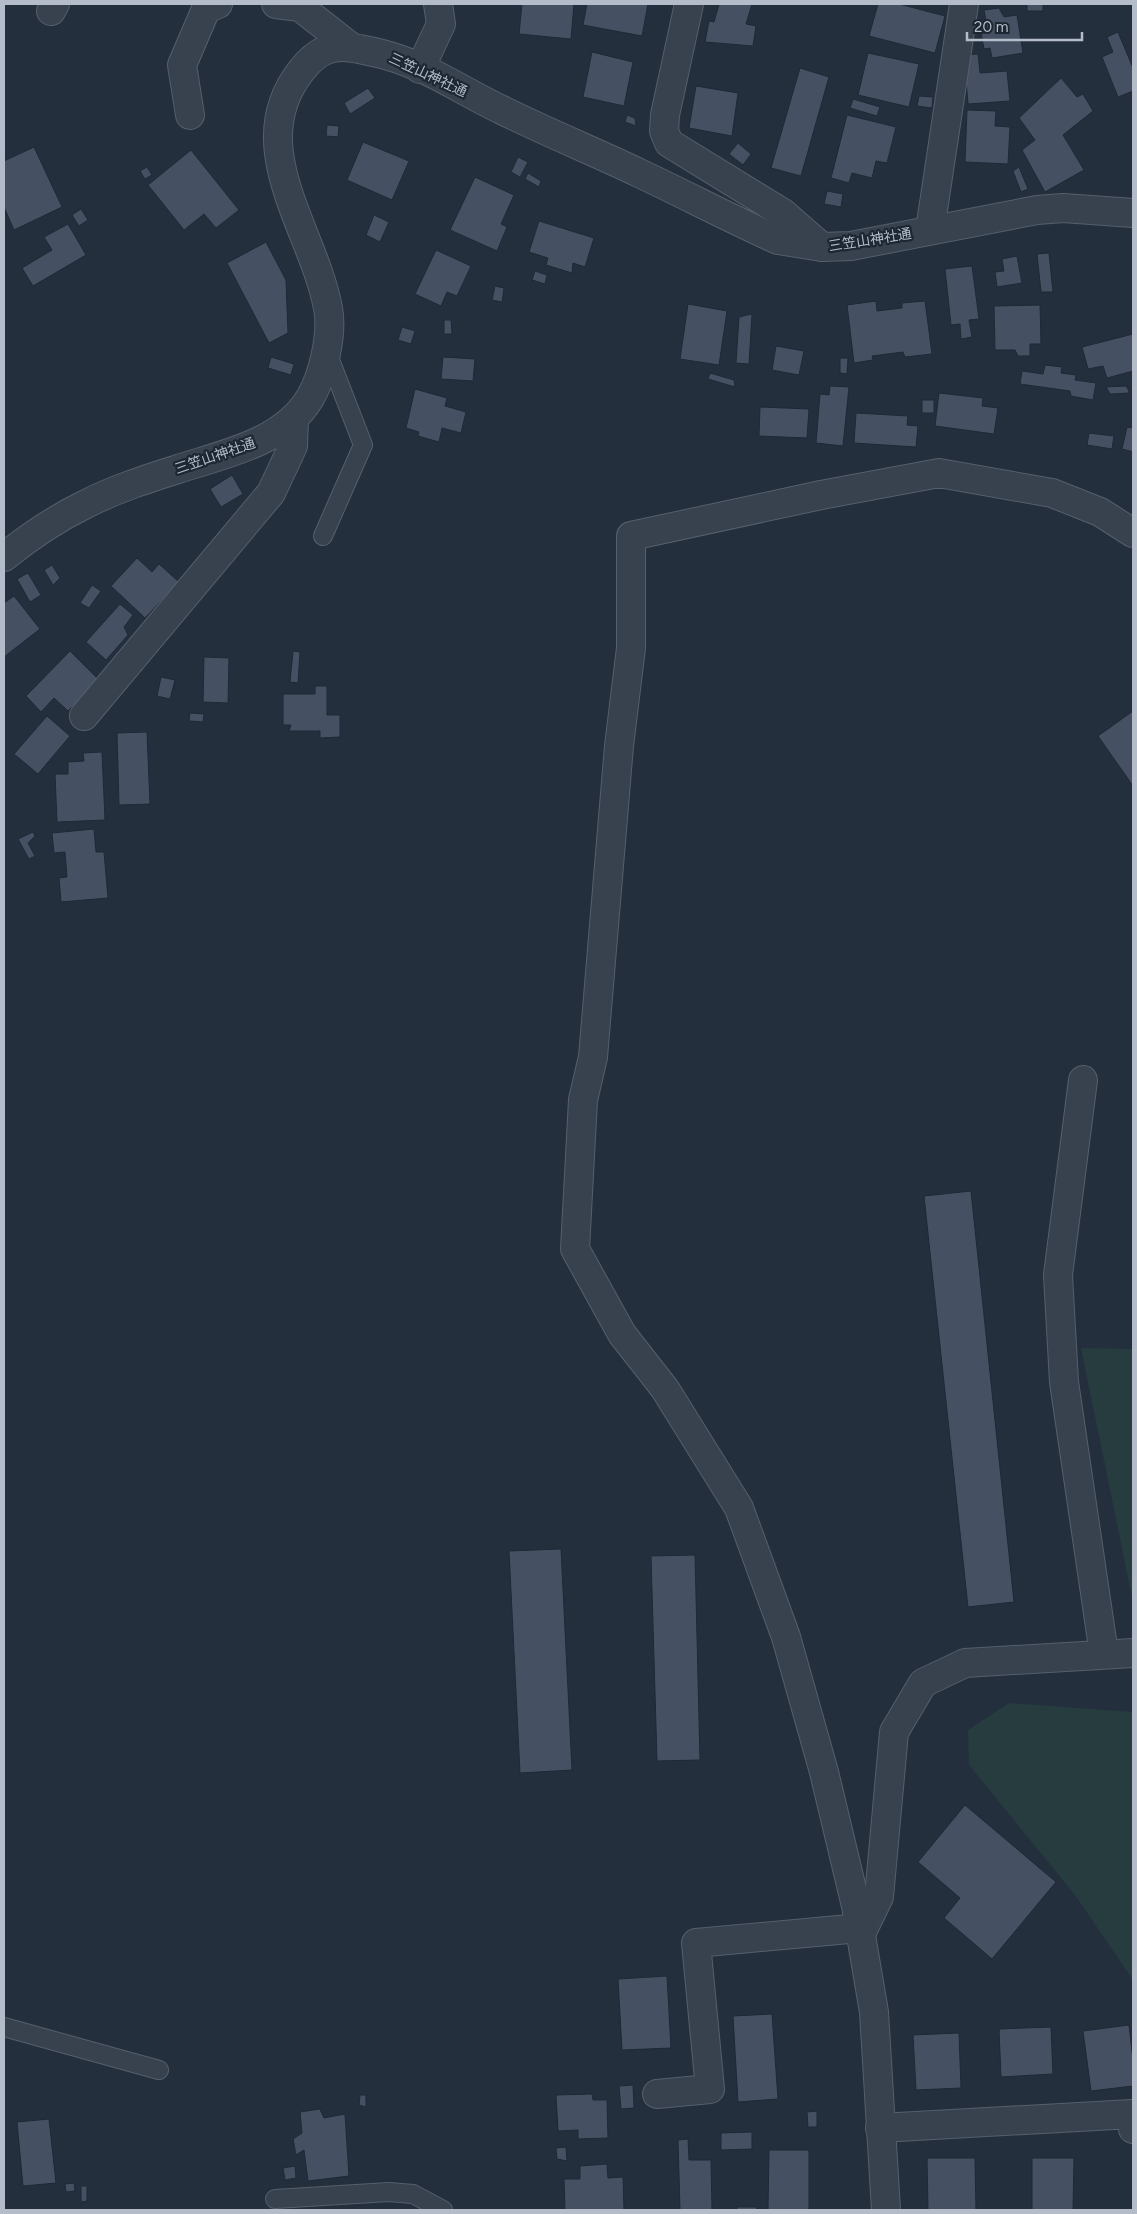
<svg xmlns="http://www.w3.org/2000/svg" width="1137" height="2214" font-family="Figtree,'Noto Sans JP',sans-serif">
<rect width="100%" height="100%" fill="#242f3e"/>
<g fill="#263c3f">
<polygon points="1081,1348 1133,1349 1133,1602"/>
<polygon points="1009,1703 1133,1712 1133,1980 1075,1895 969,1765 968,1730"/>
</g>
<g fill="#455162" stroke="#1f2835">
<polygon points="522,4 574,4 571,39 519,34"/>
<polygon points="587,4 648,4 642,36 583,25"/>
<polygon points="719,4 752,4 746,24 756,26 753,46 705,42 709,21 714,22"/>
<polygon points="878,4 899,4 945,16 935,53 869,36"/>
<rect x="1027" y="4" width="16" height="7"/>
<polygon points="999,8 1004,17 1017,15 1023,53 992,58 990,48 984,49 981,33 988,33 984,10"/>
<polygon points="1118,32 1133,68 1133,91 1118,97 1102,57 1113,52 1107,37"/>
<polygon points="592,52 633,62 624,106 583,97"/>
<polygon points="868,53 919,64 909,107 858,95"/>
<polygon points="978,54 980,73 1007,71 1010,101 968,104 964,55"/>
<polygon points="800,68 829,77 801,176 771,168"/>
<polygon points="1061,78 1077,97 1083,94 1093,111 1063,135 1084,170 1045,192 1022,150 1035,140 1019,118"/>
<polygon points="696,86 738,93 732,136 689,128"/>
<polygon points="368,88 375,98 350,114 344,103"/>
<polygon points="919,96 933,97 932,108 917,106"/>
<polygon points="853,99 880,107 877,116 850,108"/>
<polygon points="967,110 996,111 995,126 1010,127 1008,164 965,162"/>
<polygon points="627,115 635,118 636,126 625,122"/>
<polygon points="847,115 896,127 887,163 876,161 872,178 852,173 849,183 831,178"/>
<polygon points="327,125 339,126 338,137 326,136"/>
<polygon points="363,142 409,161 392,200 347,180"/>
<polygon points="738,143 751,154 743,165 729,154"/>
<polygon points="34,147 62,207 14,230 4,207 4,161"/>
<polygon points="191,150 239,210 216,228 204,214 184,230 148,185"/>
<polygon points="518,157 528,162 520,177 511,172"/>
<polygon points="147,167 152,175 145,179 140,171"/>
<polygon points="1019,167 1028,189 1021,192 1013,171"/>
<polygon points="528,173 541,181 539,187 525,179"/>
<polygon points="475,177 514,195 501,224 507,227 497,251 450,230"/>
<polygon points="827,191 843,194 841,207 824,204"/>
<polygon points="81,209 88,220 79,226 72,215"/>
<polygon points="374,215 389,222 380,242 366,235"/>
<polygon points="539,221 594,238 585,267 573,263 572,273 546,265 548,258 529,252"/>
<polygon points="68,224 86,255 33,286 22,268 52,250 44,237"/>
<polygon points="266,242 286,280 288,333 269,343 227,263"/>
<polygon points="436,250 471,266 457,296 447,292 441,306 415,294"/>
<polygon points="1049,253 1053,292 1041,292 1037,254"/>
<polygon points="1017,256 1022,283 997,287 995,272 1004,271 1002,259"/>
<polygon points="972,266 979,319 969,320 972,337 961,339 960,324 951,325 945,269"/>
<polygon points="535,271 547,275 545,284 532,280"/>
<polygon points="495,286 504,288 502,302 492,300"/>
<polygon points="876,301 877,311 902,308 902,303 925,301 932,354 905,357 903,352 872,356 873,360 854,363 847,305"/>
<polygon points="688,304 727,311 719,365 680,359"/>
<polygon points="1040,305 1041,344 1030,344 1030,356 1018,356 1015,350 995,350 994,306"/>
<polygon points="752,314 749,364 736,363 739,317"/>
<polygon points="444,320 451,320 452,334 444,334"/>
<polygon points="402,327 415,331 411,344 398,340"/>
<polygon points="1133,334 1133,371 1107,378 1103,366 1088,369 1082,347"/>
<polygon points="776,346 804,351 799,375 772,370"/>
<polygon points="271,357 294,364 291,375 268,368"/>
<polygon points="443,357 475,359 473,381 441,379"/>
<polygon points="840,358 848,358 847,374 840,373"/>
<polygon points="1045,365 1062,367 1061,373 1076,375 1075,380 1096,383 1093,400 1071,396 1070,391 1020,384 1022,371 1043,374"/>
<polygon points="710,373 734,380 735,387 708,379"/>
<polygon points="830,386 849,387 843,446 816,443 820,394 829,395"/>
<polygon points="1126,386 1130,393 1110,394 1106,387"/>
<polygon points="415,389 447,398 445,406 466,412 461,433 442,428 439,442 418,436 419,432 406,428"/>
<polygon points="939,393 983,398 982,406 998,408 994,434 935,426"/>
<rect x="922" y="400" width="12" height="13"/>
<polygon points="760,407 809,409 807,438 759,436"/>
<polygon points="856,413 908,416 907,425 918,426 916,447 854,443"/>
<polygon points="1127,427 1133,428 1133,452 1122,449"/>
<polygon points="1089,433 1114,436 1112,449 1087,445"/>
<polygon points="232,475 243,494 221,507 210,489"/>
<polygon points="137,558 152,572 159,564 179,582 145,618 111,586"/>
<polygon points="52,565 60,578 53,585 44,570"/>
<polygon points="28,573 41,595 30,602 17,579"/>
<polygon points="92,585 101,591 89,608 80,603"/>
<polygon points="14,596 40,629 4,657 4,603"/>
<polygon points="120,604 133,615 124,627 128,635 106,660 86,642"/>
<polygon points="70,651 99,680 68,711 54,698 41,712 26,696"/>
<polygon points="293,651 300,652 298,683 290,682"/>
<polygon points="204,657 229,658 228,703 203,702"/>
<polygon points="161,677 175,680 170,699 157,696"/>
<polygon points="315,686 327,686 327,715 340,715 340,737 320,738 320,731 289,731 291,725 283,725 283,694 315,694"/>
<polygon points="1133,711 1133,786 1098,736"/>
<polygon points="190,713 204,714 203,722 189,721"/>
<polygon points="47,716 70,736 38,774 14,754"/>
<polygon points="147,732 150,804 119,805 117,733"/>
<polygon points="102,752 105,820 57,822 55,774 68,774 68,762 84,761 83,753"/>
<polygon points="94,829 96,852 104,852 108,898 61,902 59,878 67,877 65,852 54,853 52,833"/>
<polygon points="33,832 35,836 28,843 35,856 29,859 18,839"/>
<polygon points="971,1191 1014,1602 968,1607 924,1196"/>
<polygon points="561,1549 572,1770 520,1773 509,1551"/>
<polygon points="695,1555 700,1760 657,1761 651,1556"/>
<polygon points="965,1805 1056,1882 992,1959 944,1918 960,1898 918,1862"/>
<polygon points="667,1976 671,2048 622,2050 618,1979"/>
<polygon points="772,2014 778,2099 738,2102 733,2016"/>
<polygon points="1129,2025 1133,2060 1133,2086 1091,2091 1083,2031"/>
<polygon points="1051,2027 1053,2074 1001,2077 999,2029"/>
<polygon points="959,2033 961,2088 916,2090 913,2035"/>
<polygon points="633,2085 634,2108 621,2109 619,2086"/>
<polygon points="592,2094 593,2100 607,2100 608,2138 578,2139 578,2130 558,2131 556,2095"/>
<polygon points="360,2095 366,2095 366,2107 359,2105"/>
<polygon points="320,2109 324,2118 345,2114 349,2176 308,2181 304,2150 296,2155 293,2139 302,2133 300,2112"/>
<polygon points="817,2111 817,2127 808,2127 807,2112"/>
<polygon points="49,2119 56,2183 23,2186 17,2122"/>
<polygon points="752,2132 752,2149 721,2150 721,2133"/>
<polygon points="688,2139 689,2160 711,2160 712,2210 680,2210 678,2140"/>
<polygon points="566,2147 567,2161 557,2159 556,2148"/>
<polygon points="769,2150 809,2150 809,2210 768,2210"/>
<polygon points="927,2158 975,2158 976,2210 928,2210"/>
<polygon points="1032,2158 1074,2158 1073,2210 1032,2210"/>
<polygon points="607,2164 608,2178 623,2177 624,2210 565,2210 564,2179 580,2179 580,2166"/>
<polygon points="295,2166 296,2178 285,2180 283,2168"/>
<polygon points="74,2183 75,2191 66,2192 65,2184"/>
<polygon points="81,2186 87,2186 87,2201 81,2202"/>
<polygon points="737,2207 756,2207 757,2210 737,2210"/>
</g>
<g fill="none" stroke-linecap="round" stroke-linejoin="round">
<g stroke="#565f6c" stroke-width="20">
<g id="lane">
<polyline points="323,536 363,445 327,352"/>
<polyline points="4,2027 159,2070"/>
<polyline points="275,2199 389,2192 413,2194 443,2210"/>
</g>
</g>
<g stroke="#565f6c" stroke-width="30">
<g id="street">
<polyline points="276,4 300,7 351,47"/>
<polyline points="689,4 665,115 664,131 669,143 783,213 822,247"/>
<polyline points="51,11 55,4"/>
<polyline points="420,69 441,24 438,4"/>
<polyline points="190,115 182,65 206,9 218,4"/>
<polyline points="930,230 964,4"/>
<path d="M4 557C29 537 57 518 86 504 115 489 147 479 178 469 224 454 283 443 310 398 323 376 333 334 328 308 313 229 242 146 301 71 317 50 333 43 359 49 369 51 380 53 389 56 428 67 464 92 500 109 546 132 593 151 639 173 686 195 731 219 778 240L822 247 851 246 1037 210 1063 208 1133 213"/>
<polyline points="84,716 271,493 293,446 294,418"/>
<polyline points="1083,1080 1058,1275 1064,1382 1104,1654"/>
<polyline points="861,1934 879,1897 894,1732 923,1683 965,1663 1133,1653"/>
<polyline points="657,2094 710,2089 696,1943 860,1928"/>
<polyline points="880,2128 1132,2114 1133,2129"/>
<polyline points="886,2210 874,2012 856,1906 824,1772 786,1637 739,1508 665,1389 622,1334 575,1249 583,1100 593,1057 619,746 631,648 631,536 821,495 939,473 1052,493 1100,512 1133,533"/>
</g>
</g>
<use href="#lane" stroke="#38414e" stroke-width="18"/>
<use href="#street" stroke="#38414e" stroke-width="28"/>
</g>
<g text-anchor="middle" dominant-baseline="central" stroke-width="4.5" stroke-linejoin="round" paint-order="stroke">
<g font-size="14" fill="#b4bcc9" stroke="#1d2633">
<text transform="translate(428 75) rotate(25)">三笠山神社通</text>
<text transform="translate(870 240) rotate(-9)">三笠山神社通</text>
<text transform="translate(215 456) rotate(-19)">三笠山神社通</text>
</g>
</g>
<rect width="1137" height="2214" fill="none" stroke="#b4bcc9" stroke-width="10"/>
<path d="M967 32v8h115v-8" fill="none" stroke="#b4bcc9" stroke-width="2.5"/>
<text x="974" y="32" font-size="15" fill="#b4bcc9" stroke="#1d2633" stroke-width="4" paint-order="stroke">20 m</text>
</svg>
